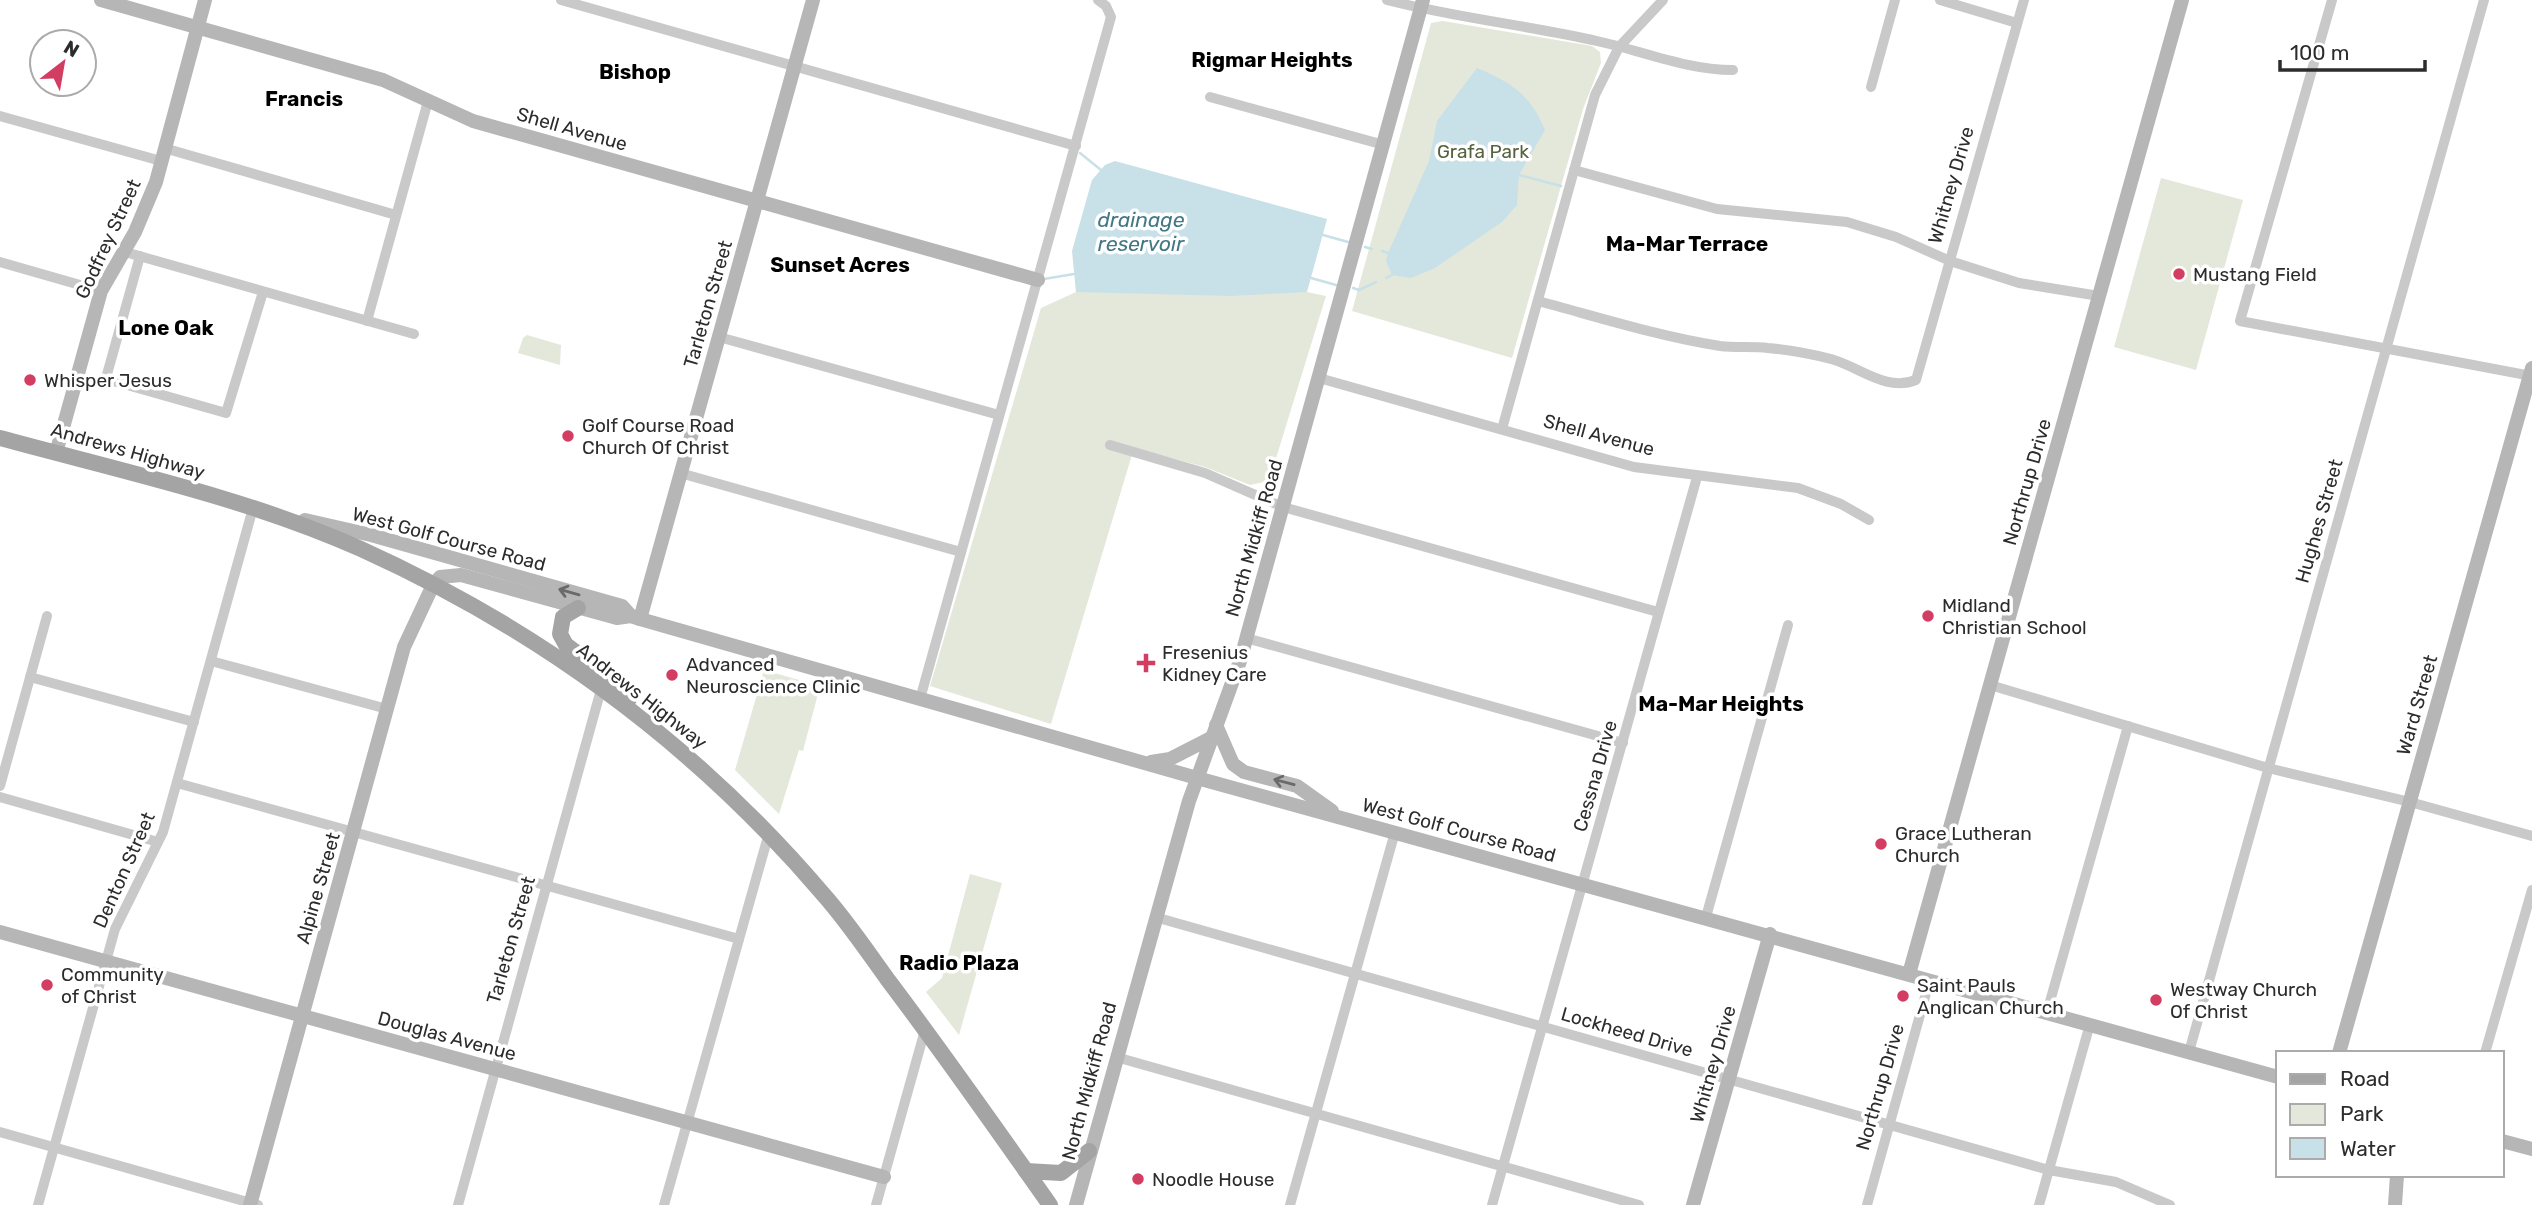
<svg xmlns="http://www.w3.org/2000/svg" width="2532" height="1205" font-family="Rubik,sans-serif">
<rect width="100%" height="100%" fill="#fff"/>
<g fill="#e4e8da">
<polygon points="1443,21 1592,46 1600,52 1601,63 1583,109 1512,358 1352,311 1431,23"/>
<polygon points="2161,178 2243,200 2196,370 2114,347"/>
<polygon points="1076,292 1307,292 1326,296 1269,481 1250,485 1205,467 1134,448 1051,724 930,686 1041,308"/>
<polygon points="527,335 561,345 560,365 518,353 523,338"/>
<polygon points="764,670 820,686 803,751 799,750 779,814 735,770"/>
<polygon points="970,874 1002,883 959,1035 926,992 942,978"/>
</g>
<g fill="#c8e0e7">
<path d="M1477 68C1511 82 1530 94 1545 130L1519 175 1517 205 1502 222 1435 268 1411 278 1392 275 1386 261 1388 253 1429 161 1437 121Z"/>
<polygon points="1115,161 1327,219 1307,292 1231,296 1076,292 1072,251 1092,180 1105,165"/>
</g>
<g fill="none" stroke-linecap="round" stroke-linejoin="round">
<g stroke="#c8e0e7" stroke-width="2.5">
<polyline points="1080,153 1101,170"/>
<polyline points="1519,175 1561,186"/>
<polyline points="1323,235 1348,242"/>
<polyline points="1365,247 1372,249"/>
<polyline points="1382,251 1388,253"/>
<polyline points="1311,278 1336,285"/>
<polyline points="1386,278 1392,275"/>
<polyline points="1044,279 1074,274"/>
<polyline points="1353,288 1359,290 1376,282"/>
</g>
<g stroke="#c9c9c9" stroke-width="10">
<polyline points="561,0 1076,146"/>
<path d="M1387 0C1456 18 1527 25 1597 41 1643 51 1686 70 1733 70"/>
<polyline points="1940,0 2017,23"/>
<polyline points="2332,0 2240,321 2532,376"/>
<polyline points="1871,87 1895,0"/>
<polyline points="1210,97 1384,145"/>
<polyline points="0,116 161,161"/>
<polyline points="164,148 396,215"/>
<polyline points="1574,170 1717,209 1847,222 1896,237 1950,261 2019,283 2099,296"/>
<polyline points="125,252 414,334"/>
<polyline points="140,256 106,378 113,381 226,413 263,292"/>
<polyline points="0,262 101,291"/>
<path d="M1538 301C1598 317 1658 336 1720 346 1736 348 1752 346 1768 348 1789 350 1811 354 1831 359 1860 367 1886 392 1916 380L2024 0"/>
<polyline points="367,321 428,101"/>
<polyline points="719,337 999,415"/>
<polyline points="1319,378 1634,467 1798,488 1841,504 1869,520"/>
<polyline points="1502,429 1595,95 1619,47 1663,0"/>
<polyline points="1110,445 1205,473 1283,507 1658,612"/>
<polyline points="680,473 961,552"/>
<polyline points="1246,638 1623,743"/>
<polyline points="211,661 387,709"/>
<polyline points="30,677 194,722"/>
<polyline points="1990,685 2268,768 2410,802 2532,836"/>
<polyline points="920,699 1111,17 1106,6 1098,0"/>
<polyline points="177,783 739,939"/>
<polyline points="0,786 47,616"/>
<polyline points="0,797 158,842"/>
<polyline points="1155,917 2049,1170 2116,1182 2170,1205"/>
<polyline points="1706,917 1788,625"/>
<polyline points="2047,1012 2128,726"/>
<polyline points="2189,1052 2484,0"/>
<polyline points="2485,1053 2532,890"/>
<polyline points="1116,1057 1639,1205"/>
<polyline points="0,1132 258,1205"/>
<polyline points="38,1205 115,929 163,832 253,508"/>
<polyline points="458,1205 602,686"/>
<polyline points="664,1205 769,833"/>
<polyline points="876,1205 925,1030"/>
<polyline points="1290,1205 1395,832"/>
<polyline points="1492,1205 1697,477"/>
<polyline points="1867,1205 1930,979"/>
<polyline points="2039,1205 2090,1024"/>
</g>
<g stroke="#b6b6b6" stroke-width="14">
<polyline points="101,0 383,80 473,121 1038,280"/>
<polyline points="56,453 101,291 135,232 156,182 205,0"/>
<polyline points="305,520 371,535 622,606 631,616 640,619 1197,778 2278,1077"/>
<polyline points="640,619 813,0"/>
<polyline points="1216,725 1233,764 1244,772 1297,786 1332,811"/>
<polyline points="1151,762 1170,759 1211,738"/>
<polyline points="0,932 884,1177"/>
<polyline points="1909,974 2182,0"/>
<polyline points="2339,1053 2532,368"/>
<polyline points="2502,1141 2532,1149"/>
<polyline points="250,1205 404,647 433,585 440,577 461,575 617,618 631,616"/>
<polyline points="1076,1205 1189,801 1240,661 1423,0"/>
<polyline points="1693,1205 1770,934"/>
<polyline points="2395,1205 2397,1175"/>
</g>
<g stroke="#a4a4a4" stroke-width="16">
<path d="M0 438C121 471 247 498 361 549 540 630 696 745 823 894 847 921 867 951 888 980 944 1054 997 1130 1050 1205"/>
<polyline points="578,608 563,617 560,634 566,645 612,679 629,699"/>
<polyline points="1026,1171 1061,1173 1089,1151"/>
</g>
</g>
<defs><path id="oneway-shaft" d="M-6 0H5M1.5-3L5.5 0L1.5 3" fill="none" stroke-width="1.6" stroke-linecap="round" stroke-linejoin="round" transform="scale(1.75)"/></defs>
<g stroke="#6a6a6a">
<use href="#oneway-shaft" transform="translate(569 592) rotate(-164)"/>
<use href="#oneway-shaft" transform="translate(1284 782) rotate(-165)"/>
</g>
<g fill="#d33d62" stroke="#fff" stroke-width="2.5">
<circle cx="2179" cy="274" r="7"/>
<circle cx="30" cy="380" r="7"/>
<circle cx="568" cy="436" r="7"/>
<circle cx="1928" cy="616" r="7"/>
<path d="M1142.5 652.5h7v7h7v7h-7v7h-7v-7h-7v-7h7z"/>
<circle cx="672" cy="675" r="7"/>
<circle cx="1881" cy="844" r="7"/>
<circle cx="47" cy="985" r="7"/>
<circle cx="1903" cy="996" r="7"/>
<circle cx="2156" cy="1000" r="7"/>
<circle cx="1138" cy="1179" r="7"/>
</g>
<g text-anchor="middle" dominant-baseline="central" stroke-width="7" stroke-linejoin="round" paint-order="stroke">
<g font-size="19" fill="#2c2c2c" stroke="#fff">
<text transform="translate(572 129) rotate(16)">Shell Avenue</text>
<text transform="translate(1951 185) rotate(-74)">Whitney Drive</text>
<text transform="translate(108 239) rotate(-65)">Godfrey Street</text>
<text transform="translate(708 304) rotate(-74)">Tarleton Street</text>
<text transform="translate(1599 435) rotate(15)">Shell Avenue</text>
<text transform="translate(128 451) rotate(16)">Andrews Highway</text>
<text transform="translate(2027 482) rotate(-74)">Northrup Drive</text>
<text transform="translate(2319 521) rotate(-74)">Hughes Street</text>
<text transform="translate(1254 538) rotate(-74)">North Midkiff Road</text>
<text transform="translate(449 539) rotate(15)">West Golf Course Road</text>
<text transform="translate(642 696) rotate(38)">Andrews Highway</text>
<text transform="translate(2417 705) rotate(-74)">Ward Street</text>
<text transform="translate(1595 776) rotate(-74)">Cessna Drive</text>
<text transform="translate(1459 830) rotate(15)">West Golf Course Road</text>
<text transform="translate(124 870) rotate(-66)">Denton Street</text>
<text transform="translate(318 888) rotate(-74)">Alpine Street</text>
<text transform="translate(511 940) rotate(-74)">Tarleton Street</text>
<text transform="translate(1627 1032) rotate(16)">Lockheed Drive</text>
<text transform="translate(447 1036) rotate(15)">Douglas Avenue</text>
<text transform="translate(1713 1064) rotate(-74)">Whitney Drive</text>
<text transform="translate(1089 1081) rotate(-75)">North Midkiff Road</text>
<text transform="translate(1880 1087) rotate(-74)">Northrup Drive</text>
</g>
<g font-size="19" fill="#55623e" stroke="#fff">
<text x="1483" y="151">Grafa Park</text>
</g>
<g font-size="19" fill="#2c2c2c" stroke="#fff" text-anchor="start">
<text x="2193" y="274">Mustang Field</text>
<text x="44" y="380">Whisper Jesus</text>
<text x="582" y="425">Golf Course Road<tspan x="582" dy="22">Church Of Christ</tspan></text>
<text x="1942" y="605">Midland<tspan x="1942" dy="22">Christian School</tspan></text>
<text x="1162" y="652">Fresenius<tspan x="1162" dy="22">Kidney Care</tspan></text>
<text x="686" y="664">Advanced<tspan x="686" dy="22">Neuroscience Clinic</tspan></text>
<text x="1895" y="833">Grace Lutheran<tspan x="1895" dy="22">Church</tspan></text>
<text x="61" y="974">Community<tspan x="61" dy="22">of Christ</tspan></text>
<text x="1917" y="985">Saint Pauls<tspan x="1917" dy="22">Anglican Church</tspan></text>
<text x="2170" y="989">Westway Church<tspan x="2170" dy="22">Of Christ</tspan></text>
<text x="1152" y="1179">Noodle House</text>
</g>
<g font-size="21" font-weight="bold" fill="#000" stroke="#fff">
<text x="1272" y="59">Rigmar Heights</text>
<text x="635" y="71">Bishop</text>
<text x="304" y="98">Francis</text>
<text x="1687" y="243">Ma-Mar Terrace</text>
<text x="840" y="264">Sunset Acres</text>
<text x="166" y="327">Lone Oak</text>
<text x="1721" y="703">Ma-Mar Heights</text>
<text x="959" y="962">Radio Plaza</text>
</g>
<g font-size="21" font-style="italic" fill="#427785" stroke="#fff">
<text x="1141" y="219">drainage<tspan x="1141" dy="24">reservoir</tspan></text>
</g>
</g>
<rect x="2276" y="1051" width="228" height="126" fill="#ffffff" stroke="#ababab" stroke-width="2"/>
<rect x="2290" y="1074" width="35" height="10" fill="#a4a4a4" stroke="#ababab" stroke-width="2"/>
<text x="2340" y="1086" font-size="21" fill="#2c2c2c">Road</text>
<rect x="2290" y="1104" width="35" height="21" fill="#e4e8da" stroke="#ababab" stroke-width="2"/>
<text x="2340" y="1121" font-size="21" fill="#2c2c2c">Park</text>
<rect x="2290" y="1138" width="35" height="21" fill="#c8e0e7" stroke="#ababab" stroke-width="2"/>
<text x="2340" y="1156" font-size="21" fill="#2c2c2c">Water</text>
<g transform="translate(63 63) rotate(31)"><circle r="33" fill="#ffffff" stroke="#ababab" stroke-width="2"/>
<path d="M0-5L12 26L0 18L-12 26Z" fill="#d33d62"/>
<text y="-10" font-size="19" font-weight="bold" text-anchor="middle" fill="#2c2c2c">N</text>
</g>
<path d="M2280 60v10h145v-10" fill="none" stroke="#2c2c2c" stroke-width="3.5"/>
<text x="2290" y="60" font-size="21" fill="#2c2c2c" stroke="#ffffff" stroke-width="5" paint-order="stroke">100 m</text>
</svg>
